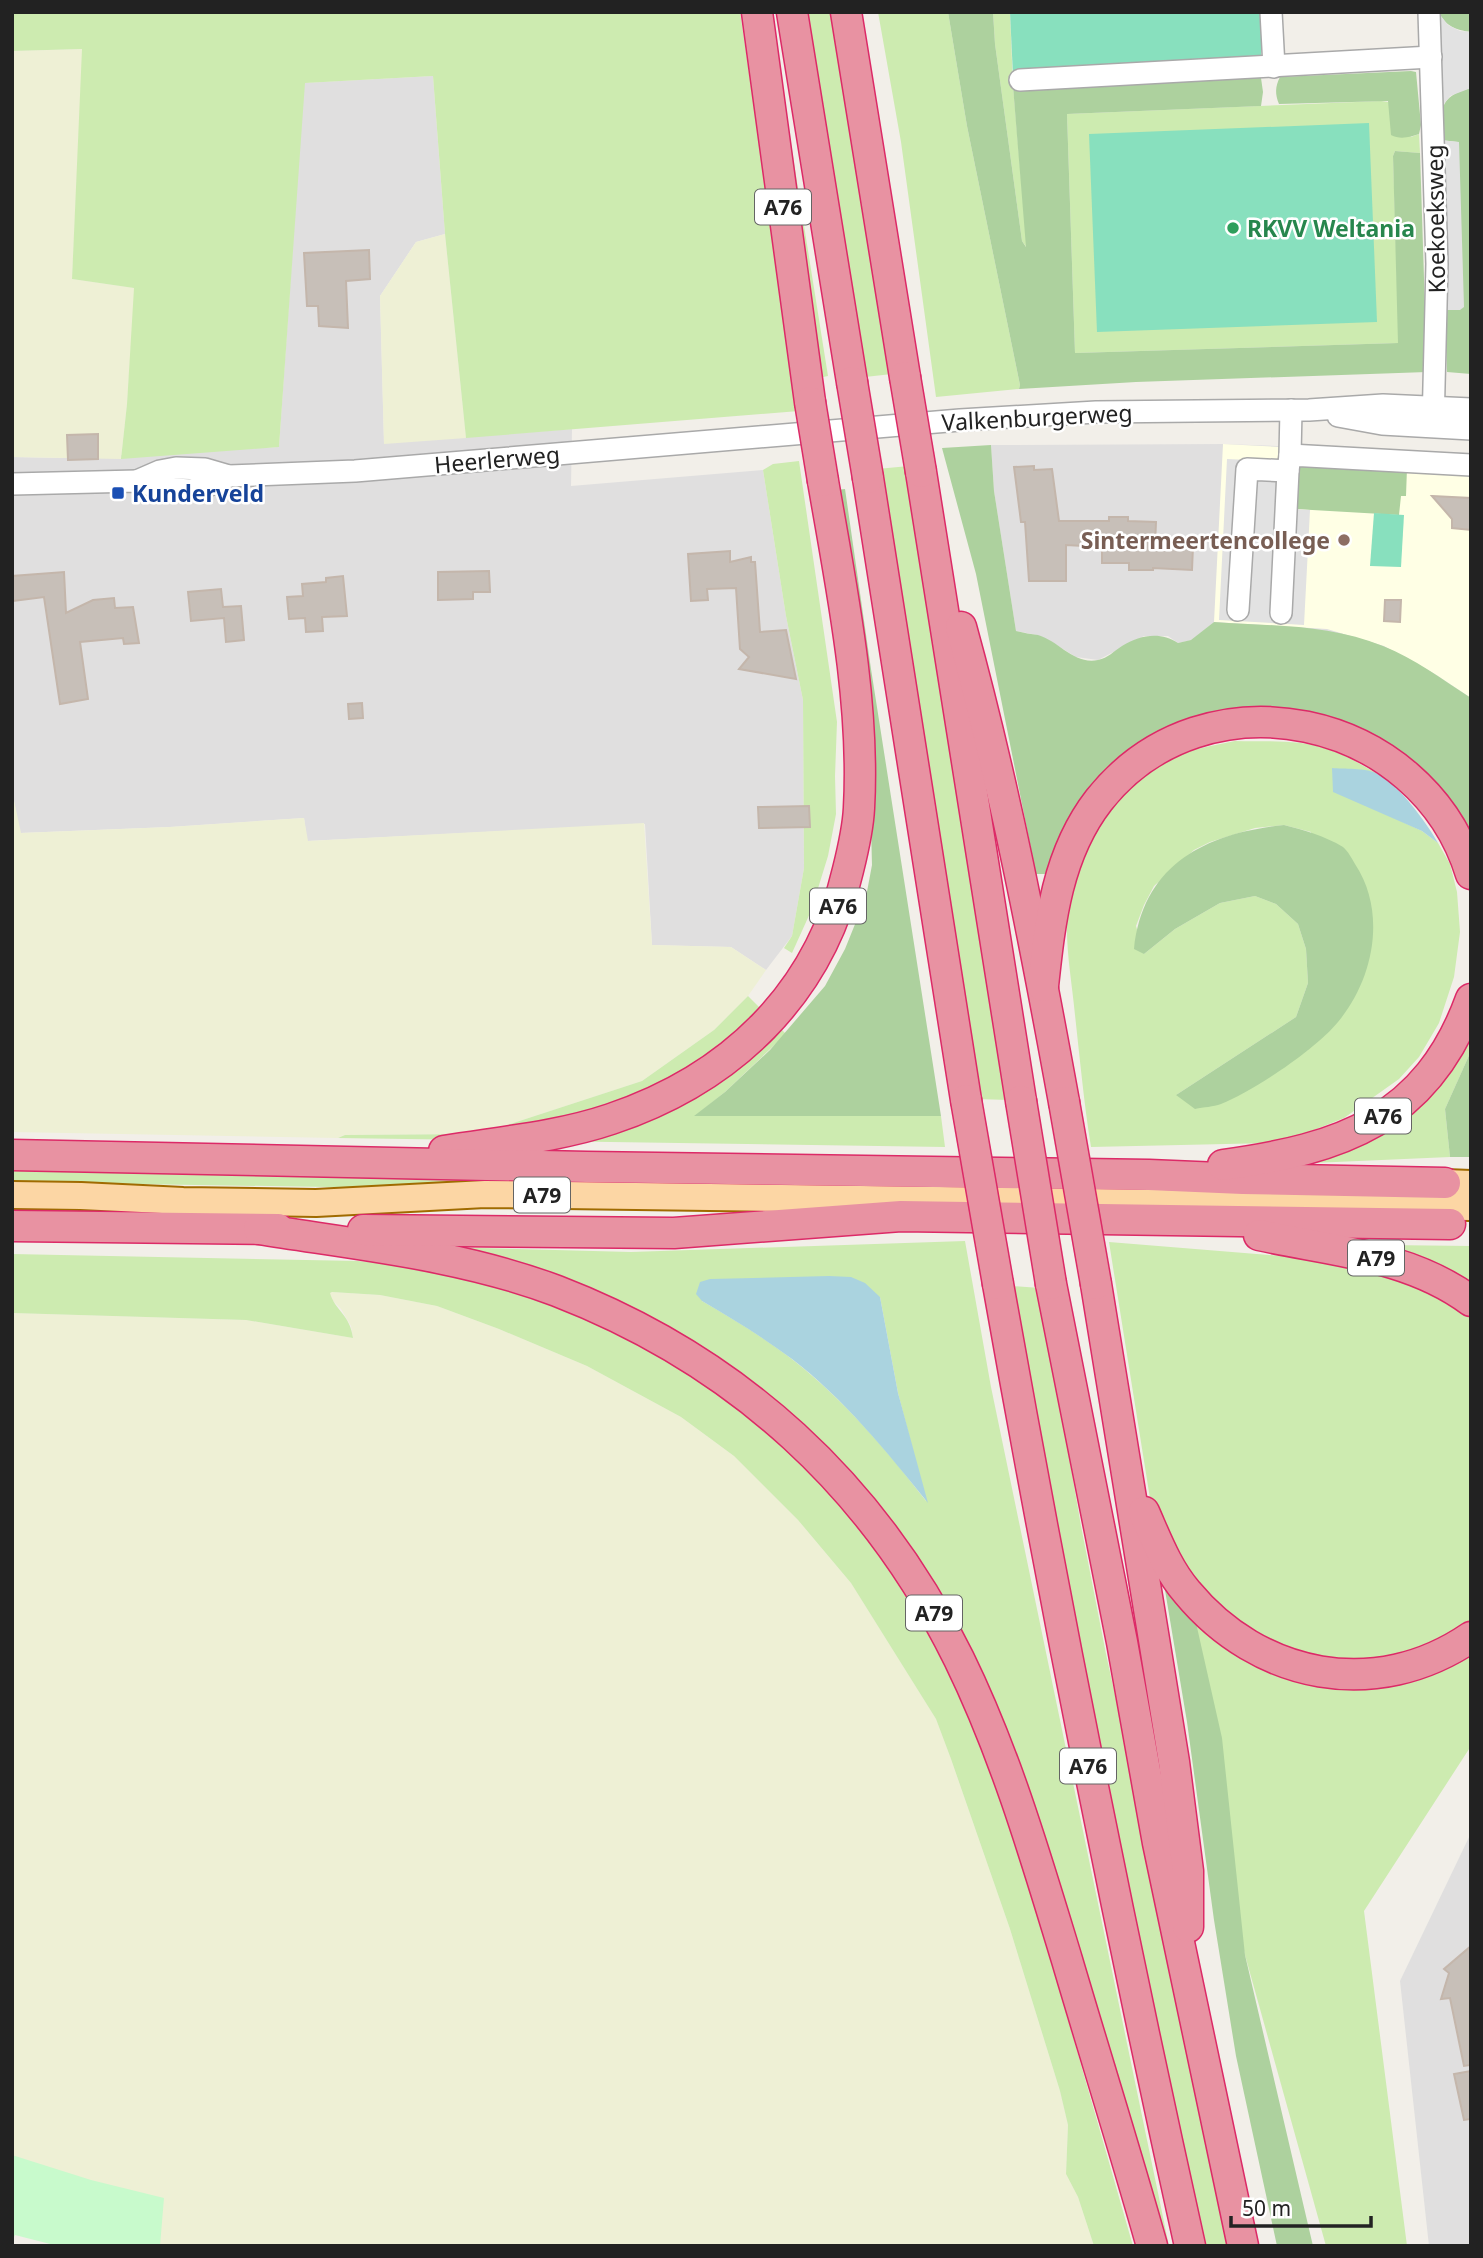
<svg xmlns="http://www.w3.org/2000/svg" width="1483" height="2258" font-family="'Noto Sans',sans-serif">
<rect width="100%" height="100%" fill="#f2efe9"/>
<g fill="#e0dfdf">
<polygon points="433,76 445,234 416,242 380,296 384,443 572,429 571,486 763,470 786,616 803,700 804,868 792,936 766,970 731,947 652,945 645,824 307,841 304,818 170,827 20,833 12,791 12,457 61,458 279,447 304,83"/>
<polygon points="1223,444 1471,453 1471,698 1435,674 1214,622 1192,640 1178,643 1168,636 1144,636 1098,660 1076,657 1050,641 1037,635 1016,631 994,491 991,445"/>
<polygon points="1471,1833 1471,2246 1429,2246 1400,1981"/>
</g>
<polygon fill="#ffffe5" points="1223,444 1471,457 1471,698 1435,674 1384,646 1327,629 1214,622"/>
<g fill="#eef0d5">
<polygon points="83,49 72,279 135,288 127,404 121,459 12,457 12,51"/>
<polygon points="445,234 466,438 384,444 380,296 416,242"/>
<polygon points="12,791 21,833 170,827 304,818 308,841 644,823 652,945 731,947 766,970 748,996 714,1030 642,1081 480,1134 345,1135 338,1138 12,1132"/>
<polygon points="332,1292 380,1295 437,1306 499,1329 587,1366 681,1417 734,1456 798,1520 851,1583 936,1719 951,1759 1010,1929 1060,2091 1068,2125 1066,2174 1078,2197 1094,2246 105,2246 12,2215 12,1313 246,1320 353,1338 351,1326 341,1309 331,1299 329,1293"/>
</g>
<g fill="#cdebb0" fill-rule="evenodd">
<polygon points="12,12 740,12 799,411 466,438 445,234 433,76 305,83 279,447 121,459 127,404 134,288 72,279 82,49 12,51"/>
<polygon points="770,12 828,376 818,378"/>
<polygon points="802,12 832,12 892,374 865,377"/>
<polygon points="878,12 948,12 967,126 1020,385 1019,389 936,397 901,142"/>
<polygon points="993,12 1010,12 1013,86 1027,248 1022,241 995,44"/>
<polygon points="1381,101 1388,102 1411,137 1419,134 1420,153 1395,151 1393,156 1399,343 1075,353 1067,114"/>
<polygon points="799,461 837,722 835,776 836,814 828,856 811,911 792,953 784,948 792,936 804,868 803,700 786,616 763,470 773,464"/>
<polygon points="909,466 1008,1100 978,1099 877,469"/>
<path d="M1235 741C1265 742 1298 739 1327 749 1344 754 1360 764 1376 773L1390 816 1422 831 1438 843 1450 864 1457 892 1460 932 1454 977 1439 1023 1419 1057 1399 1079 1344 1118 1309 1132 1271 1143 1091 1147C1084 1103 1080 1060 1075 1015 1072 983 1066 952 1067 920 1069 860 1114 786 1168 759 1188 749 1213 746 1235 741ZM1284 825 1311 832 1308 1050 1176 1095 1296 1017 1308 983 1306 949 1298 924 1276 904 1255 896 1220 903 1175 929 1144 954 1136 926 1144 905 1154 886 1194 850 1210 842 1255 828Z"/>
<polygon points="748,996 786,1034 725,1092 695,1116 941,1116 945,1147 338,1138 345,1135 480,1134 642,1081 714,1030"/>
<polygon points="1471,1020 1471,1051 1445,1109 1450,1157 1290,1164 1344,1146"/>
<polygon points="12,1165 954,1182 956,1197 12,1182"/>
<path d="M965 1241 991 1387 1169 2246H1158L1000 1731 803 1427 758 1385 718 1357 674 1331 439 1247 631 1252ZM710 1279H751L880 1297 898 1393 926 1501C887 1450 844 1400 793 1360 765 1338 733 1319 702 1301Z"/>
<polygon points="1109,1242 1294,1257 1359,1270 1385,1245 1471,1246 1471,1746 1364,1911 1407,2246 1326,2246 1245,1955 1156,1536"/>
<path d="M12 1254 358 1261 427 1268 493 1283 610 1327 680 1364 746 1409 841 1501 883 1554 948 1666 986 1751 1022 1859 1133 2246H1094L1078 2197 1066 2174 1068 2125 1060 2091 1010 1929 951 1759 936 1719 851 1583 798 1520 734 1456 681 1417 587 1366 499 1329 437 1306 380 1295 332 1292 330 1293C335 1311 350 1314 353 1338L246 1320 12 1313Z"/>
<polygon points="1011,1286 1040,1288 1081,1526 1106,1654 1236,2246 1200,2246 1119,1879"/>
</g>
<g fill="#add19e">
<polygon points="948,12 993,12 995,44 1022,241 1026,247 1013,86 1261,78 1263,92 1261,106 1067,114 1075,353 1398,343 1393,156 1395,151 1420,153 1427,372 1136,382 1019,389 1020,385 967,126"/>
<path d="M1438 12H1471V32C1455 30 1446 26 1438 12Z"/>
<path d="M1411 71 1416 72 1421 125 1419 134C1411 137 1400 140 1391 135L1388 101 1279 104C1275 94 1275 87 1280 77Z"/>
<path d="M1471 88V374L1447 372 1445 310 1458 142 1440 140C1441 111 1438 96 1471 88Z"/>
<path d="M991 445 994 491 1016 631C1024 633 1031 634 1038 635 1059 641 1074 665 1098 660 1108 658 1114 651 1122 646 1140 635 1160 631 1178 643L1191 640 1214 622C1271 626 1329 624 1383 646 1414 658 1443 680 1471 698V835C1447 783 1382 729 1326 718 1314 715 1300 718 1288 719 1256 720 1224 721 1192 722L1048 874H1036L976 574 942 448Z"/>
<polygon points="1297,462 1407,468 1406,496 1401,496 1399,515 1295,509"/>
<polygon points="845,489 871,669 941,1116 694,1116 725,1092 770,1050 825,986 845,949 866,897 872,865 869,747 836,490"/>
<path d="M1284 825C1304 830 1325 836 1343 847 1348 851 1352 859 1355 864 1387 912 1374 979 1338 1022 1316 1049 1254 1091 1221 1104 1213 1107 1204 1107 1195 1109L1176 1095 1296 1017 1308 983 1306 949 1298 924 1276 904 1255 896 1220 903 1175 929 1144 954 1134 949C1143 864 1206 833 1284 825Z"/>
<polygon points="1471,1051 1471,1157 1450,1157 1445,1109"/>
<polygon points="1156,1536 1194,1614 1222,1738 1245,1955 1313,2246 1277,2246 1236,2056 1214,1920 1187,1722"/>
</g>
<polygon fill="#c8facc" points="12,2155 91,2180 164,2198 160,2246 58,2246 15,2235 12,2241"/>
<g fill="#88e0be">
<polygon points="1010,12 1261,12 1261,63 1013,76"/>
<polygon points="1369,123 1377,322 1097,332 1089,134"/>
<polygon points="1374,513 1404,515 1401,567 1370,566"/>
</g>
<g fill="#e2e2e2">
<polygon points="1438,12 1448,25 1460,31 1471,32 1471,88 1450,96 1441,108"/>
<polygon points="1440,140 1459,142 1464,307 1460,310 1445,310"/>
<polygon points="1227,459 1297,462 1295,509 1310,510 1304,625 1219,620"/>
</g>
<g fill="#aad3df">
<path d="M1332 768C1343 769 1366 768 1376 773 1396 781 1427 823 1438 843L1422 831 1333 792Z"/>
<path d="M829 1276 851 1277 865 1283 880 1297 898 1393 928 1503C888 1453 843 1398 792 1359 764 1338 733 1319 702 1301L696 1294 700 1282 710 1279Z"/>
</g>
<g fill="#c7bfb8" stroke="#c4b6ab" stroke-width="2">
<polygon points="369,250 370,279 346,281 348,328 319,326 318,306 307,306 304,253"/>
<polygon points="98,434 98,459 68,460 67,435"/>
<polygon points="1034,466 1034,470 1052,469 1059,521 1109,521 1109,517 1128,517 1128,521 1156,522 1155,545 1193,546 1192,570 1153,568 1153,570 1129,570 1129,563 1102,563 1102,547 1066,545 1066,581 1029,581 1025,522 1021,522 1014,467"/>
<polygon points="1432,496 1471,498 1471,530 1452,528 1452,519"/>
<polygon points="730,551 730,562 751,557 751,562 755,562 760,632 786,630 796,679 739,669 749,657 740,649 736,588 707,589 708,600 691,601 688,554"/>
<polygon points="489,571 490,592 473,592 473,599 438,600 438,572"/>
<polygon points="64,572 66,613 93,600 114,598 115,608 133,607 139,643 124,644 123,638 80,642 88,699 60,704 44,597 12,601 12,576"/>
<polygon points="343,576 347,616 322,617 323,631 306,632 305,618 289,619 287,597 303,596 302,584 326,582 326,578"/>
<polygon points="221,589 223,607 241,606 244,640 226,642 224,618 191,621 188,592"/>
<polygon points="1385,600 1401,600 1400,622 1384,621"/>
<polygon points="362,703 363,718 349,719 348,704"/>
<polygon points="809,806 810,827 759,828 758,807"/>
<polygon points="1471,1946 1471,2065 1464,2066 1450,1998 1441,1999 1449,1973 1444,1969"/>
<polygon points="1471,2071 1471,2119 1464,2120 1454,2074"/>
</g>
<g fill="none" stroke-linecap="round" stroke-linejoin="round">
<g stroke="#a9a9a9" stroke-width="24">
<g id="minor">
<polyline points="1271,12 1274,67"/>
<polyline points="1429,12 1437,264 1433,426"/>
<polyline points="1020,80 1431,57"/>
<polyline points="1338,416 1382,424 1471,429"/>
<polyline points="1290,455 1291,410"/>
<polyline points="137,481 160,471 176,468 205,469 229,476 355,471 960,420 1096,412 1309,410 1383,405 1471,409"/>
<polyline points="12,484 137,481 160,488 190,490 205,487 229,476"/>
<polyline points="1238,610 1247,469 1288,471 1290,455 1471,465"/>
<polyline points="1281,613 1288,471"/>
</g>
</g>
<g stroke="#a06b00" stroke-width="30">
<g id="major">
<polyline points="1445,1183 1471,1184"/>
<polyline points="12,1195 81,1196 183,1201 316,1203 485,1194 1471,1207"/>
</g>
</g>
<g stroke="#dc2a67" stroke-width="33">
<g id="highway">
<polyline points="757,12 810,402"/>
<polyline points="792,12 852,382"/>
<polyline points="846,12 905,377"/>
<polyline points="921,472 1021,1101"/>
<polyline points="868,478 966,1100"/>
<path d="M961 627C1004 783 1035 943 1064 1102"/>
<path d="M1043 986C1050 921 1057 854 1099 800 1205 666 1422 714 1471 874"/>
<path d="M444 1151C499 1142 558 1137 611 1119 730 1079 819 995 848 870 853 850 858 829 859 808 865 701 841 586 823 481"/>
<polyline points="12,1155 587,1167 1149,1175 1243,1179 1445,1183"/>
<path d="M1223 1165C1341 1149 1427 1120 1471 999"/>
<polyline points="12,1226 278,1229"/>
<path d="M259 1229C359 1245 462 1255 557 1291 738 1361 874 1486 959 1659 1006 1755 1036 1858 1067 1960 1095 2055 1125 2150 1152 2246"/>
<polyline points="363,1230 674,1233 901,1216 1450,1224"/>
<path d="M1259 1235C1332 1251 1409 1255 1471 1301"/>
<path d="M998 1284C1055 1606 1119 1926 1190 2246"/>
<polyline points="1051,1284 1122,1642 1158,1843 1243,2246"/>
<polyline points="1096,1284 1174,1762 1188,1871 1188,1927"/>
<path d="M1144 1512C1156 1539 1167 1569 1187 1592 1259 1679 1376 1702 1471 1637"/>
</g>
</g>
<use href="#minor" stroke="#fff" stroke-width="21"/>
<use href="#major" stroke="#fcd6a4" stroke-width="26"/>
<use href="#highway" stroke="#e892a2" stroke-width="30"/>
<g stroke="#dc2a67" stroke-width="33" stroke-linecap="butt">
<g id="highway-bridge">
<polyline points="905,377 921,472"/>
<polyline points="852,382 868,478"/>
<polyline points="810,402 823,481"/>
<polyline points="966,1100 998,1284"/>
<polyline points="1021,1101 1051,1284"/>
<polyline points="1064,1102 1096,1284"/>
</g>
</g>
<use href="#highway-bridge" stroke="#e892a2" stroke-width="30"/>
</g>
<circle fill="#2e9e5b" stroke="#fff" stroke-width="2.5" cx="1233" cy="228" r="7"/>
<rect fill="#1a4fb4" stroke="#fff" stroke-width="2.5" x="111" y="486" width="14" height="14" rx="3.5"/>
<circle fill="#8d6e63" stroke="#fff" stroke-width="2.5" cx="1344" cy="540" r="7"/>
<g text-anchor="middle" dominant-baseline="central" stroke-width="5" stroke-linejoin="round" paint-order="stroke">
<g fill="#fff" stroke="#646464" stroke-width="2">
<rect x="755" y="189.5" width="56" height="35" rx="5"/>
<rect x="810" y="888.5" width="56" height="35" rx="5"/>
<rect x="1355" y="1098.5" width="56" height="35" rx="5"/>
<rect x="514" y="1177.5" width="56" height="35" rx="5"/>
<rect x="1348" y="1240.5" width="56" height="35" rx="5"/>
<rect x="906" y="1595.5" width="56" height="35" rx="5"/>
<rect x="1060" y="1748.5" width="56" height="35" rx="5"/>
</g>
<g font-size="21" font-weight="bold" fill="#222">
<text x="783" y="207">A76</text>
<text x="838" y="906">A76</text>
<text x="1383" y="1116">A76</text>
<text x="542" y="1195">A79</text>
<text x="1376" y="1258">A79</text>
<text x="934" y="1613">A79</text>
<text x="1088" y="1766">A76</text>
</g>
<g font-size="23" fill="#222" stroke="#fff">
<text transform="translate(1435 219) rotate(-91)">Koekoeksweg</text>
<text transform="translate(1037 417) rotate(-3)">Valkenburgerweg</text>
<text transform="translate(497 459) rotate(-5)">Heerlerweg</text>
</g>
<g font-size="23" font-weight="bold" fill="#27864d" stroke="#fff" text-anchor="start">
<text x="1247" y="228">RKVV Weltania</text>
</g>
<g font-size="23" font-weight="bold" fill="#164399" stroke="#fff" text-anchor="start">
<text x="132" y="493">Kunderveld</text>
</g>
<g font-size="23" font-weight="bold" fill="#785e54" stroke="#fff" text-anchor="end">
<text x="1330" y="540">Sintermeertencollege</text>
</g>
</g>
<rect width="1483" height="2258" fill="none" stroke="#222222" stroke-width="28"/>
<path d="M1231 2216v10h140v-10" fill="none" stroke="#222222" stroke-width="3.5"/>
<text x="1242" y="2216" font-size="21" fill="#222222" stroke="#ffffff" stroke-width="5" paint-order="stroke">50 m</text>
</svg>
